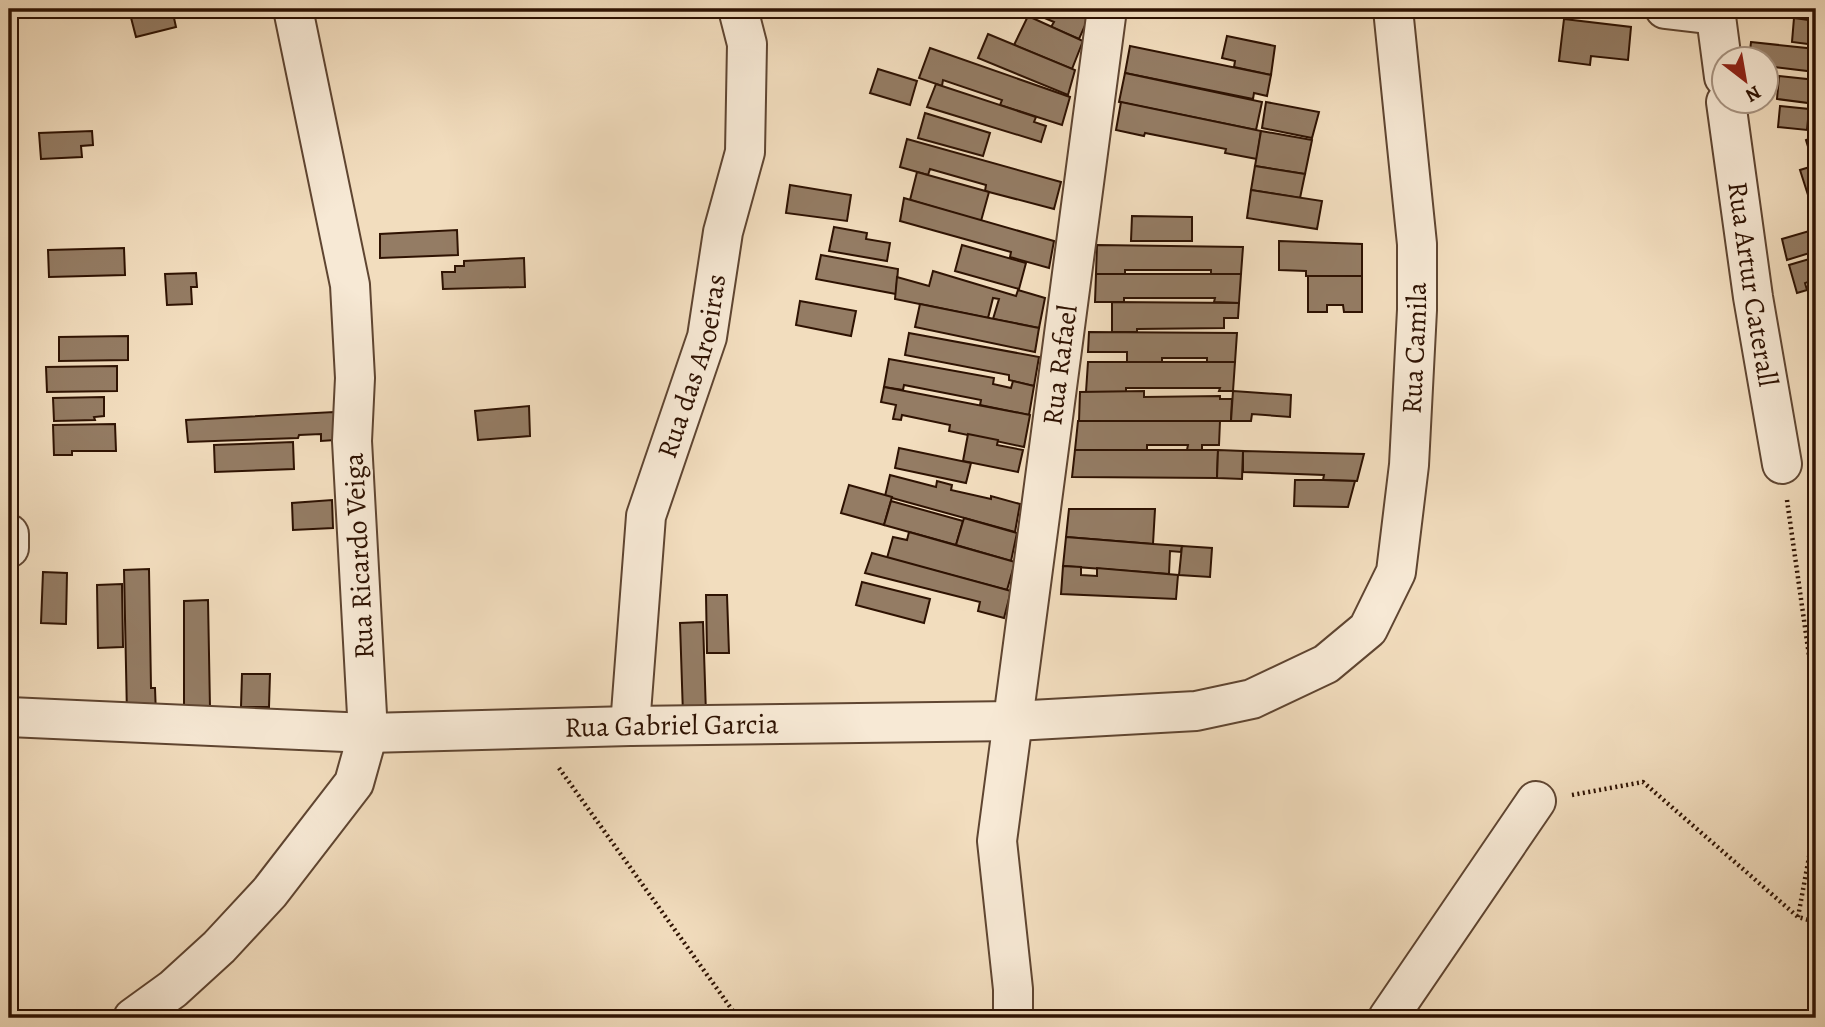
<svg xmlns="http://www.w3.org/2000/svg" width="1825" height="1027" font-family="Alegreya,serif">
<rect width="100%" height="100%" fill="#f2ddbe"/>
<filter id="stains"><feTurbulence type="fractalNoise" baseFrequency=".00286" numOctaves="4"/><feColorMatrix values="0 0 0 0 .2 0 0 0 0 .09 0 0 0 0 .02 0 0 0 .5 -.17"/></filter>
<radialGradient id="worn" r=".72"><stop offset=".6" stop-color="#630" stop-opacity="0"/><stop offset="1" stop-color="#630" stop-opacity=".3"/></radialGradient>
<g fill="#947c64" stroke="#2e1202" stroke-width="2">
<polygon points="172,9 176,27 136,37 129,10"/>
<polygon points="1024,9 1082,9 1091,12 1079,39 1051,27 1054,22"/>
<polygon points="1773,9 1816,9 1816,17 1805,16 1805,19 1773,16"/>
<polygon points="1028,16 1083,41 1072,69 1014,45"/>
<polygon points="1794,18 1816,21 1816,45 1792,42"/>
<polygon points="1564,19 1631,27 1628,60 1591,56 1590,65 1559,61"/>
<polygon points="988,34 1075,70 1068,95 978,58"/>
<polygon points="1227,36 1275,46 1271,75 1234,67 1235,61 1222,58"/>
<polygon points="1751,42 1816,49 1816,72 1766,66 1766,60 1749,60"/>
<polygon points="1130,46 1271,75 1267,96 1254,93 1253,99 1125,73"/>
<polygon points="930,48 1070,97 1062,125 1000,105 1002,100 943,80 942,86 919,78"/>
<polygon points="878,69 917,81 910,105 870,93"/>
<polygon points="1125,73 1262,102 1256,130 1119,102"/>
<polygon points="1779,76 1816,80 1816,104 1777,99"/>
<polygon points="936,84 1036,117 1034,122 1046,126 1041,142 927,107"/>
<polygon points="1121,102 1261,131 1257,159 1225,153 1226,149 1145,133 1144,136 1116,130"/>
<polygon points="1266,102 1319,112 1312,138 1262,128"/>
<polygon points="1780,106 1809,109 1807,130 1778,127"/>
<polygon points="925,113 990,133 983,156 918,138"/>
<polygon points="92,131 93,145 81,146 82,157 41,159 39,133"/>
<polygon points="1261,131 1312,140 1305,174 1255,166"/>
<polygon points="1816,136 1816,162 1813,163 1806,140"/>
<polygon points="907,139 1061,182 1054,209 985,191 986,185 930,169 928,175 900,167"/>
<polygon points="1816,165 1816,192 1808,195 1800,170"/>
<polygon points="1255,166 1305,174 1300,198 1251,190"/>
<polygon points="917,172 989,192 981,221 910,200"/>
<polygon points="790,185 851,195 847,221 786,213"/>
<polygon points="1251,190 1322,201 1317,229 1247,218"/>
<polygon points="904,198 1054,241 1049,268 1010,257 1011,252 900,221"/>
<polygon points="1132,216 1192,217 1192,241 1131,241"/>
<polygon points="834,227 867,233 866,239 890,243 887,261 829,251"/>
<polygon points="1816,229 1816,251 1787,260 1782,239"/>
<polygon points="457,230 458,255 380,258 380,234"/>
<polygon points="1279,241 1362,244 1362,276 1306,276 1306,271 1279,270"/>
<polygon points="962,245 1026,263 1019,289 955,271"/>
<polygon points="1097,245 1243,247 1241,274 1211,274 1211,270 1125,270 1125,274 1096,274"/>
<polygon points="124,248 125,275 49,277 48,250"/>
<polygon points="821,255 898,269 896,294 816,279"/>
<polygon points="1816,257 1816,279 1805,283 1807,290 1797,293 1789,265"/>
<polygon points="524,258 525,287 443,289 442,272 455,272 455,266 464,266 464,261"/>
<polygon points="933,271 1016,296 1018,290 1045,298 1039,328 993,319 999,299 993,298 988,318 895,299 897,277 929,286"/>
<polygon points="196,273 197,287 191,287 192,304 167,305 165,274"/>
<polygon points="1096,274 1241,274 1239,303 1214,302 1215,298 1124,298 1124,302 1095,302"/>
<polygon points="1308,276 1362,276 1362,312 1344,312 1343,305 1327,305 1327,312 1308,312"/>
<polygon points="800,301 856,311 851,336 796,325"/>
<polygon points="1112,302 1239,303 1238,318 1224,318 1224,328 1137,329 1137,332 1112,332"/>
<polygon points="920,304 1039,328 1035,352 915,327"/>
<polygon points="1089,332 1237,333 1235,362 1207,362 1207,358 1162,358 1162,362 1127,362 1127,352 1088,352"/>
<polygon points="909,333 1039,357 1034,386 1009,380 1009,375 905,355"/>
<polygon points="128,336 128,360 59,361 59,337"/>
<polygon points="889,359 994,378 993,384 1011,388 1013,381 1034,386 1029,415 980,405 981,400 904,385 903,390 884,387"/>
<polygon points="1088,362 1235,362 1233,391 1219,391 1220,388 1126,388 1126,392 1086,392"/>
<polygon points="117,366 117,391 47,392 46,367"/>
<polygon points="884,387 1030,415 1024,447 949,431 950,425 902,415 901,420 893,419 896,405 881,402"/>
<polygon points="1144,391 1144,397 1220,396 1220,399 1232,399 1231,421 1079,421 1080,392"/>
<polygon points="1233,391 1291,395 1290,417 1252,414 1251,421 1231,421"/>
<polygon points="104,397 104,416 94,417 95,420 54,421 53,398"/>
<polygon points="529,406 530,436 478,440 475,411"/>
<polygon points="334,412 335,440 321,441 321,434 299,435 298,438 188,442 186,420"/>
<polygon points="1078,421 1220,421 1219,445 1202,445 1202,450 1187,450 1188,445 1147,445 1147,450 1075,450"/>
<polygon points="115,424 116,451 72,451 72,455 54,455 53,425"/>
<polygon points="968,434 998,440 997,445 1023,450 1018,472 963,461"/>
<polygon points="293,442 294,469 215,472 214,445"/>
<polygon points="899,448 971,463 966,483 895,468"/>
<polygon points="1075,450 1218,450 1217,478 1072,477"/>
<polygon points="1218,450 1243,451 1242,479 1217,478"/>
<polygon points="1243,451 1364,454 1357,481 1323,480 1324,475 1243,472"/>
<polygon points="890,475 936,487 937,481 952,485 951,490 991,499 991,496 1020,504 1015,532 885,496"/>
<polygon points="1295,480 1323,480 1355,481 1348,507 1294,506"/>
<polygon points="849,485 892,497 884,525 841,513"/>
<polygon points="332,500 333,528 293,530 292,503"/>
<polygon points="891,501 963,521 956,545 884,525"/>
<polygon points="1069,509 1155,509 1153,544 1066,537"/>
<polygon points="964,518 1017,533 1011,561 956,545"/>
<polygon points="909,532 1015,562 1007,590 887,558 893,537 907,540"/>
<polygon points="1066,537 1153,544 1182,546 1181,552 1170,551 1169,574 1063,566"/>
<polygon points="1182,546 1212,548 1210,577 1179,575"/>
<polygon points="872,553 1011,591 1004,618 978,611 980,602 865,573"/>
<polygon points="1063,566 1081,567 1081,575 1097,576 1097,568 1178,575 1176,599 1061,594"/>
<polygon points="149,569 151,688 155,688 156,715 127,715 124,570"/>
<polygon points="43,572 67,573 66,624 41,623"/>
<polygon points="862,582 930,599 924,623 856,605"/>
<polygon points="122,584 123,647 98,648 97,585"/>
<polygon points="706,595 727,595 729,653 707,653"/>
<polygon points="208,600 210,708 184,708 184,601"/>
<polygon points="703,622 706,714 683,715 680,623"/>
<polygon points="242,674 270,674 269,707 241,707"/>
</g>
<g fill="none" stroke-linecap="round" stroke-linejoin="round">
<g stroke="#5f4531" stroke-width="42">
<g id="minor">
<polyline points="1665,9 1716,15"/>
<polyline points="1715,9 1724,77"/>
<path id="s1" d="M1726 102 1753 297 1782 464"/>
<polyline points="9,534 9,548"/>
<path id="s2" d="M9 717 368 733 630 726 1014 721 1196 711 1252 699 1326 664 1368 629 1396 572 1409 465 1417 310V244L1393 9"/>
<path id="s3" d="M630 726 646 516 707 337 723 232 745 152 747 44 738 9"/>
<polyline points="133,1018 173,989 219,947 270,892 354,783 368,733 352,441 355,378 350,285 293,9"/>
<path id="s4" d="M1013 1018V989L997 841 1107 9"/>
<polyline points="1388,1018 1536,801"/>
</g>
</g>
<g stroke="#2e1202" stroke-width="4.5" stroke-dasharray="2 3.5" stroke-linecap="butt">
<polyline points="1787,500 1816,705"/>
<polyline points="559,768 738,1018"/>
<polyline points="1572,795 1643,782 1798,917 1816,922"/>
<polyline points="1798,917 1816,819"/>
</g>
<use href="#minor" stroke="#f7e9d5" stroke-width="38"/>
</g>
<g text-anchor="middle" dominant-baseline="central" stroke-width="5" stroke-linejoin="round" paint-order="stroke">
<g font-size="28" fill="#2e1202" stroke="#f7e9d5">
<text stroke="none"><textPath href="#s1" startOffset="184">Rua Artur Caterall</textPath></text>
<text stroke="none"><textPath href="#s2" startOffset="1670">Rua Camila</textPath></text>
<text stroke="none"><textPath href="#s4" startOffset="658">Rua Rafael</textPath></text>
<text stroke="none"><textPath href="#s3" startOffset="368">Rua das Aroeiras</textPath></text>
<text transform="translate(359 556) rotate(-93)">Rua Ricardo Veiga</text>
<text stroke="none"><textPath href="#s2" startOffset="663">Rua Gabriel Garcia</textPath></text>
</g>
</g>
<rect width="1825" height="1027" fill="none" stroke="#f2ddbe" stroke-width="35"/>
<rect x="10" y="10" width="1804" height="1006" fill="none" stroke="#2e1202" stroke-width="3.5"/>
<rect x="18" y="18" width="1790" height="992" fill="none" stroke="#2e1202" stroke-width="2"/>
<g transform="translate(1745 80) rotate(149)"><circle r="33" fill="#f7e9d5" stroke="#a79381" stroke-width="2"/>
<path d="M0-5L12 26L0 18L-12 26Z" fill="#8f2418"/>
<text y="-10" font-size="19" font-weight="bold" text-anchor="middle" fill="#2e1202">N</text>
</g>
<rect width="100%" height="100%" filter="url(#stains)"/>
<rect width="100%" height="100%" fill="url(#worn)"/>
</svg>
